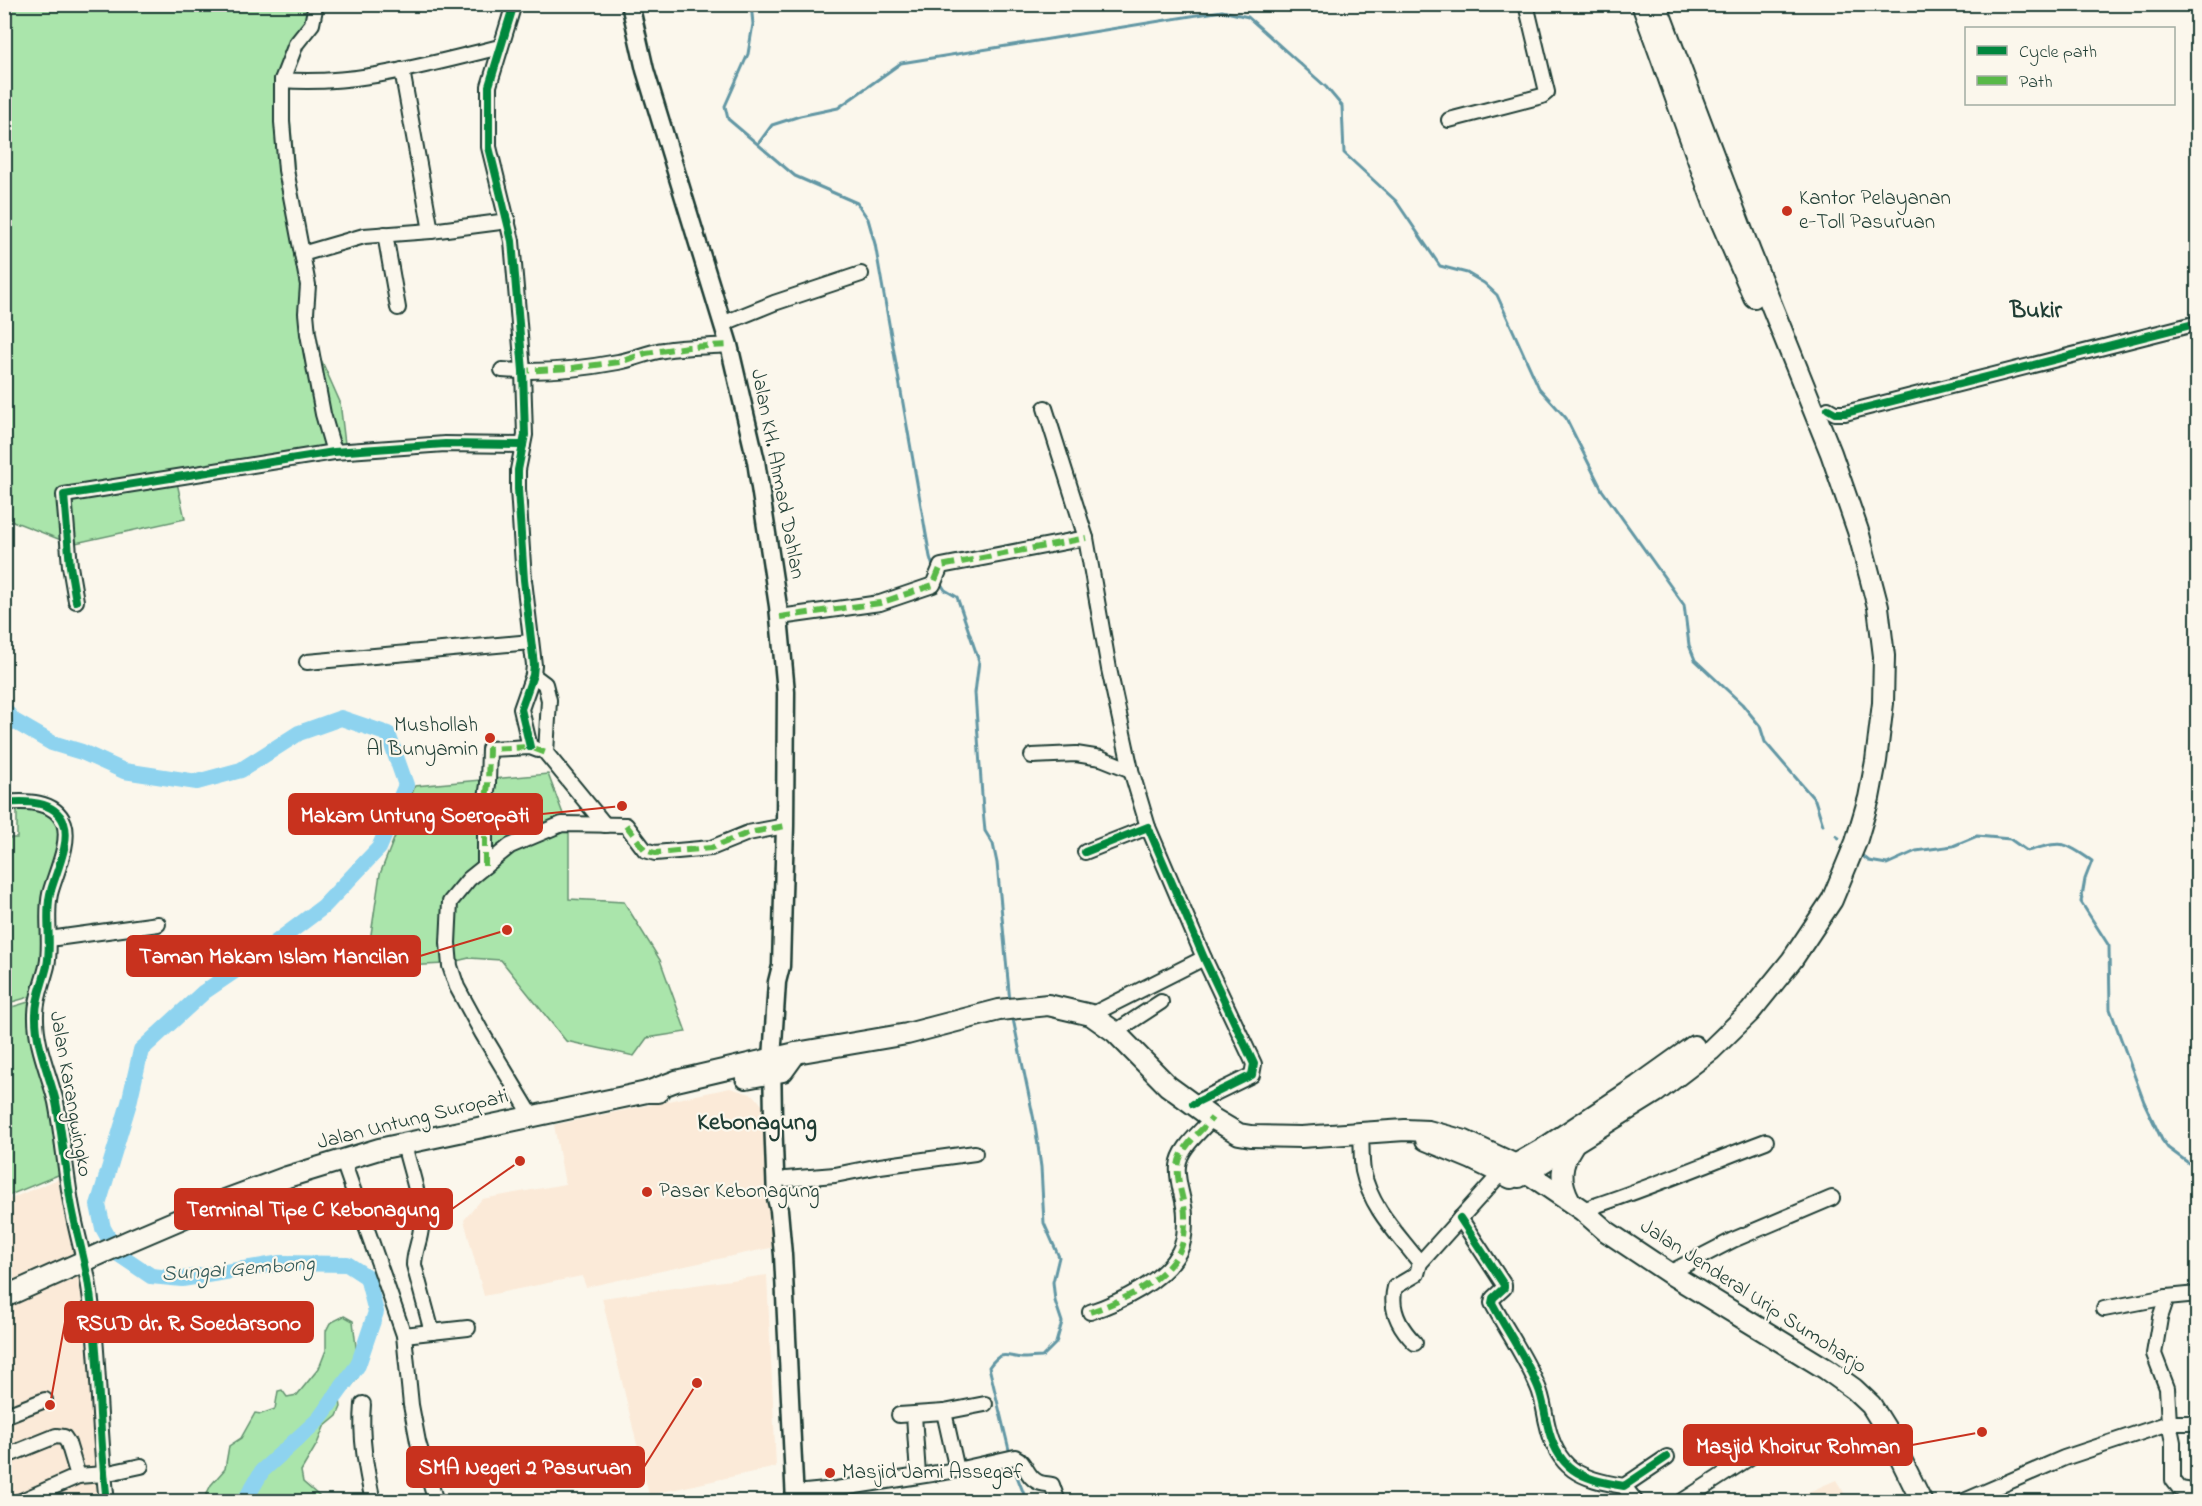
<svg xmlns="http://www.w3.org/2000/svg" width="2202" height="1506" font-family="'Indie Flower',sans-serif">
<rect width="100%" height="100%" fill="#fbf7ec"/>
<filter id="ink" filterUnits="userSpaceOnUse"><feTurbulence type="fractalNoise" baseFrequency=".0167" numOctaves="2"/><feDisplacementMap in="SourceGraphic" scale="12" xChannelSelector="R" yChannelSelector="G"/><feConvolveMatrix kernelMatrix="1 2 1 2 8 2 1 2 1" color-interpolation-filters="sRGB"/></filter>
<g filter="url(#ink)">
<g fill="#fbead8">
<polygon points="730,1088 754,1095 766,1110 775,1247 586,1287 582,1276 484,1296 464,1220 482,1199 565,1184 554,1125"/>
<polygon points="63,1177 67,1227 79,1254 5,1287 5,1201"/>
<polygon points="767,1275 776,1467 649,1495 602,1298"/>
<polygon points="80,1276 86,1284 104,1501 5,1501 4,1309"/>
<polygon points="1836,1480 1849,1501 1790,1501 1795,1498"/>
</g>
<g fill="#aae5ab" stroke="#649170" stroke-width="1.5">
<polygon points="4,5 319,5 286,69 308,330 340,402 345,444 176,478 185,519 71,544 5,518"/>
<polygon points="548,774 569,830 569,899 624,902 660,960 686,1032 647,1038 634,1056 566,1041 501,960 469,958 444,964 366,968 380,874 415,786"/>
<polygon points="24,802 58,819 61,837 43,960 33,996 5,1004 5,838 17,838 17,803"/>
<polygon points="32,1001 51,1096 63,1173 5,1197 5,1009"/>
<polygon points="344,1316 353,1321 358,1364 366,1355 357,1379 340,1400 341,1407 337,1416 324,1427 317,1444 301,1471 303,1482 319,1496 320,1501 203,1501 211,1485 225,1469 229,1446 241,1438 255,1413 261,1414 275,1409 278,1391 282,1390 287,1397 297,1395 319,1368 326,1350 326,1331 330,1323"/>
</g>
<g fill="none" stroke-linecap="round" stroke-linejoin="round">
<g stroke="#6297a4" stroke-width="3">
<polyline points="751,4 753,24 748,54 725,106 728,119 795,176 857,203 868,219 875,244 930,557 934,570"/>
<polyline points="758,144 772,125 800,116 838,108 901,63 1222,11 1248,17 1326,87 1342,106 1344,153 1396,201 1440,266 1467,273 1484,283 1497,295 1539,388 1566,418 1602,490 1684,605 1689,645 1695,660 1742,704 1760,726 1765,742 1815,800 1823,825"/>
<polyline points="939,581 945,590 957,597 979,661 975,693 983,810 985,831 993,844 997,863 1010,1002"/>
<polyline points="1836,836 1839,838"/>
<path d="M1860 854 1869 861 1887 864 1916 851 1953 846 1977 836 2010 839 2027 851C2062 842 2061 839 2092 861L2085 879 2081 902 2109 946 2110 1009 2144 1102 2162 1140 2168 1148 2198 1170"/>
<path d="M1010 1454 989 1367C1001 1350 1005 1356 1022 1358 1029 1358 1036 1357 1042 1357L1056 1343 1062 1322 1055 1301 1053 1282 1059 1257 1044 1223 1041 1167 1035 1125 1012 1014"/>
<polyline points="1011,1461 1027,1502"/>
</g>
<polyline stroke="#8ed3ef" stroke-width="16" points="4,709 14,721 52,743 82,752 124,771 197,782 241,770 299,733 341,718 388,734 406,785 379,848 323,907 267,949 204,992 141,1050 129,1103 98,1205 103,1228 117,1253 151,1276 182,1279 281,1263 347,1264 367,1277 376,1312 358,1365 319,1419 262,1471 244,1502"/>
<g stroke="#1f3d34" stroke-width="18">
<g id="minor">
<polyline points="316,4 312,24 296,44 282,80 282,122 286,170 308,285 306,313 308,334 323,414 334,452"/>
<polyline points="514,4 489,86 489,147 512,241 523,371 525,435 518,470 518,489 524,580 534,665 533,675 521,709 530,747"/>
<polyline points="402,70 431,231"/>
<path d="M282 80C356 86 429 64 500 47"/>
<polyline points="1449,120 1542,96 1547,92 1526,4"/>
<polyline points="385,234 398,308"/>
<polyline points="302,254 364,236 431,231 508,221"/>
<polyline points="722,324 774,303 861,274"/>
<path d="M502 370C540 373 581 369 618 362 634 359 648 352 664 350 685 346 707 347 729 345"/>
<polyline points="1045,408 1086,538 1109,669 1131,770"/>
<polyline points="1828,409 1835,413 1845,413 2198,323"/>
<polyline points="76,601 70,566 64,495 334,452 445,444 523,445"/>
<polyline points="780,617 880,603 933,585 941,566 1086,538"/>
<polyline points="307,662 531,642"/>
<polyline points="533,675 545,684 549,700 546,753 605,825"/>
<polyline points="1032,756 1076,754 1101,758 1131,770 1148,827"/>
<path d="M4 803C25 801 55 800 64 823 71 843 55 874 50 894 45 917 52 942 47 966 43 983 36 997 36 1014 35 1045 49 1073 56 1102 62 1133 65 1165 70 1196 74 1224 83 1252 88 1280 100 1354 98 1428 107 1502"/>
<polyline points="1085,852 1148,827 1204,958 1254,1064 1252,1075 1193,1104"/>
<polyline points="485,866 485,805 488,784 489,749 530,747 538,750"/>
<polyline points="49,939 158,924"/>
<polyline points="1091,1015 1204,958"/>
<polyline points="1115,1032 1161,1002"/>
<polyline points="532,1116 482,1033 457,987 450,966 448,943 450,902 469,879 510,846 562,824 626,825 645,850 655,853 711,848 748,833 785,826"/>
<path d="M1361 1134C1362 1146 1361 1159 1363 1171 1371 1209 1398 1234 1420 1263"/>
<path d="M404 1144C410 1170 422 1201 421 1228 420 1241 414 1252 414 1265L432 1332"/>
<polyline points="343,1161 404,1335 411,1405 418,1442 436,1502"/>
<polyline points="786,1179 835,1175 880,1166 975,1153"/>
<path d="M1582 1210C1645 1190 1705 1164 1766 1141"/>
<path d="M1460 1218 1504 1285V1288L1493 1298 1492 1303C1507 1331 1526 1358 1538 1387 1543 1398 1544 1411 1547 1423 1557 1470 1580 1479 1624 1486L1667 1457"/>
<polyline points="1669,1273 1733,1240 1832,1198"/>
<polyline points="2198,1294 2167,1297 2160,1318 2154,1354 2167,1388 2169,1423 2173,1442 2173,1480 2180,1489 2198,1492"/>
<polyline points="2104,1309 2167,1297"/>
<path d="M1090 1312C1120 1302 1163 1282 1179 1252 1185 1241 1185 1228 1185 1216 1185 1200 1176 1182 1178 1166 1180 1147 1201 1132 1212 1118"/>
<polyline points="93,1323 163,1314"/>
<polyline points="404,1335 468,1328"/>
<path d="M1415 1343C1400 1328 1389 1309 1395 1287L1417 1274 1420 1263 1501 1173"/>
<path d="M363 1404C360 1438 366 1468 373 1502"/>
<polyline points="944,1412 957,1470"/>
<polyline points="899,1415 944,1412 985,1404"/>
<polyline points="914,1415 918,1475"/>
<polyline points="4,1416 45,1400"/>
<polyline points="4,1457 56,1436 64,1437 68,1443 78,1476"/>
<polyline points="1624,1486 1636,1502"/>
<path d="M795 1493 836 1489 957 1470 1015 1457C1026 1462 1026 1477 1038 1482 1042 1484 1048 1484 1052 1485L1058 1502"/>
<polyline points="19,1502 78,1476 104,1474 141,1466"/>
<polyline points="1681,1502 1766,1447"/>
<polyline points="1962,1502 2064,1458 2169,1423 2198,1423"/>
</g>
</g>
<g stroke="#1f3d34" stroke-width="21">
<polyline id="major" points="630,4 645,70 729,345 756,461 778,606 786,692 785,826 781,966 777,982 772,1059 773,1118 776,1198 779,1210 783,1255 795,1502"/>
</g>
<g stroke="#1f3d34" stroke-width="24">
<g id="highway">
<polyline points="1642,4 1717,212 1754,297"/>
<polyline points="746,1078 783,1071 796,1053"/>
<polyline points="647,1092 676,1081 796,1053 907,1034 999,1010 1048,1005 1091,1015 1115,1032 1168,1086 1212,1118 1239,1134 1251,1136 1301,1137 1405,1130 1428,1131 1465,1141 1516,1165 1582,1210 1606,1231 1669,1273 1826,1369 1854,1389 1871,1405 1886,1429 1922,1502"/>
<polyline points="1426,1140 1472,1159 1511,1178"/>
<polyline points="1501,1173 1543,1149 1638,1086 1694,1046"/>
<polyline points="1519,1177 1656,1092 1711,1050 1750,1012 1792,960 1832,900 1856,842 1869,798 1876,761 1883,703 1884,656 1878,607 1858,531 1831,453 1750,252 1656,4"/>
<path d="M1570 1201C1559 1181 1560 1165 1573 1145"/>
<polyline points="4,1297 129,1241 225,1200 287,1177 379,1149 647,1092 658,1092"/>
</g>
</g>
<use href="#minor" stroke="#fbf7ec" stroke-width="14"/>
<use href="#major" stroke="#fbf7ec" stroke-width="16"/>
<use href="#highway" stroke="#fbf7ec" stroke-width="20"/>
<g stroke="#58b947" stroke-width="6" stroke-dasharray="12 6" stroke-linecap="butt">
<polyline points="523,366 523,371 572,368 620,362 646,353 688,347 729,345"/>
<polyline points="780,617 880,603 933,585 941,566 1086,538"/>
<polyline points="626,825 645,850 655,853 711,848 748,833 785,826"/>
<polyline points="485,866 485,805 488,784 489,749 530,747 546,753"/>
<path d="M1090 1312C1120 1302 1163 1282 1179 1252 1185 1241 1185 1228 1185 1216 1185 1200 1176 1182 1178 1166 1180 1147 1201 1132 1212 1118"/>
</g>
<g stroke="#fbf7ec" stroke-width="11">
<g id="cycleway">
<polyline points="514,4 489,86 489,147 512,241 523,371 525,435 518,470 518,489 524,580 534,665 533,675 521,709 530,747"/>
<polyline points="1828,409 1835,413 1845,413 2198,323"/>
<polyline points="76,601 70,566 64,495 334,452 445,444 523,445"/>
<path d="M4 803C25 801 55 800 64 823 71 843 55 874 50 894 45 917 52 942 47 966 43 983 36 997 36 1014 35 1045 49 1073 56 1102 62 1133 65 1165 70 1196 74 1224 83 1252 88 1280 100 1354 98 1428 107 1502"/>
<polyline points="1085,852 1148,827 1204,958 1254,1064 1252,1075 1193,1104"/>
<path d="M1460 1218 1504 1285V1288L1493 1298 1492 1303C1507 1331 1526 1358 1538 1387 1543 1398 1544 1411 1547 1423 1557 1470 1580 1479 1624 1486L1667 1457"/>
</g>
</g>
<use href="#cycleway" stroke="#00873e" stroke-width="8"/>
</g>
</g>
<g fill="#c8321e" stroke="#fbf7ec" stroke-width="2">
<circle cx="1787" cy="211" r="6"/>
<circle cx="490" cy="738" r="6"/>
<circle cx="647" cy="1192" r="6"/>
<circle cx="830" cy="1473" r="6"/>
</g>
<g text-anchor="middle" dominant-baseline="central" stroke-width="4.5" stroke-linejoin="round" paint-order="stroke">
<g font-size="21" fill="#1f3d34" stroke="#fbf7ec" text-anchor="start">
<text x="1799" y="199">Kantor Pelayanan<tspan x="1799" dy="24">e-Toll Pasuruan</tspan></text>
<text x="478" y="726" text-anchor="end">Mushollah<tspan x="478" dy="24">Al Bunyamin</tspan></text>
<text x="659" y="1192">Pasar Kebonagung</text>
<text x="842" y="1473">Masjid Jami Assegaf</text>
</g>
<g font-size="21" fill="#1f3d34" stroke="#fbf7ec">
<text transform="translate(777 474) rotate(79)">Jalan KH. Ahmad Dahlan</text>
<text transform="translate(70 1094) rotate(80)">Jalan Karangwingko</text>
<text transform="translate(413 1120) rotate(-14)">Jalan Untung Suropati</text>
<text transform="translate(1753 1297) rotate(33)">Jalan Jenderal Urip Sumoharjo</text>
</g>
<g font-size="22" font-style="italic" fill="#355b59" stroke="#fbf7ec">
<text transform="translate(238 1270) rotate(-4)">Sungai Gembong</text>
</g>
<g font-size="24" font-weight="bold" fill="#1f3d34" stroke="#fbf7ec">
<text x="2036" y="311">Bukir</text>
<text x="757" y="1123">Kebonagung</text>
</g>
</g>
<path fill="none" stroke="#c8321e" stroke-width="2" d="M622 806L542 814M507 930L420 956M520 1161L452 1209M50 1405L65 1322M1982 1432L1912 1445M697 1383L644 1467"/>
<g fill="#c8321e" stroke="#fbf7ec" stroke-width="2">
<circle cx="622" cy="806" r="6"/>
<circle cx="507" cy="930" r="6"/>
<circle cx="520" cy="1161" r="6"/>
<circle cx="50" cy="1405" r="6"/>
<circle cx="1982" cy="1432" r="6"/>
<circle cx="697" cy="1383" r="6"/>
</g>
<g fill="#c8321e" stroke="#c8321e" stroke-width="2">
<rect x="289" y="794" width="253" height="40" rx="6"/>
<rect x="127" y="936" width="293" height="40" rx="6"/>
<rect x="175" y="1189" width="277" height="40" rx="6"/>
<rect x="65" y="1302" width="248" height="40" rx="6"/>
<rect x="1684" y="1425" width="228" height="40" rx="6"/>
<rect x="407" y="1447" width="237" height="40" rx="6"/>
</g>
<g font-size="22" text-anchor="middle" font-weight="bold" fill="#fff">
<text x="415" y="822">Makam Untung Soeropati</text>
<text x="274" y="963">Taman Makam Islam Mancilan</text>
<text x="313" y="1216">Terminal Tipe C Kebonagung</text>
<text x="189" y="1330">RSUD dr. R. Soedarsono</text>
<text x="1798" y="1453">Masjid Khoirur Rohman</text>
<text x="525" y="1474">SMA Negeri 2 Pasuruan</text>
</g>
<rect width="2202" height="1506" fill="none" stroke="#fbf7ec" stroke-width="24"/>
<rect x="12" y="12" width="2178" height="1482" fill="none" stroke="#1f3d34" stroke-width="2" filter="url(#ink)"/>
<rect x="1965" y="27" width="210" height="78" fill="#fbf7ec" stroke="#a3ada2" stroke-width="1.5"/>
<rect x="1977" y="46" width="30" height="9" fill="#00873e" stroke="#a3ada2" stroke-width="1.5"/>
<text x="2019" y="57" font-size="18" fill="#1f3d34">Cycle path</text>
<rect x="1977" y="76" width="30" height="9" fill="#58b947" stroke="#a3ada2" stroke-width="1.5"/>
<text x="2019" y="87" font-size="18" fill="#1f3d34">Path</text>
</svg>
